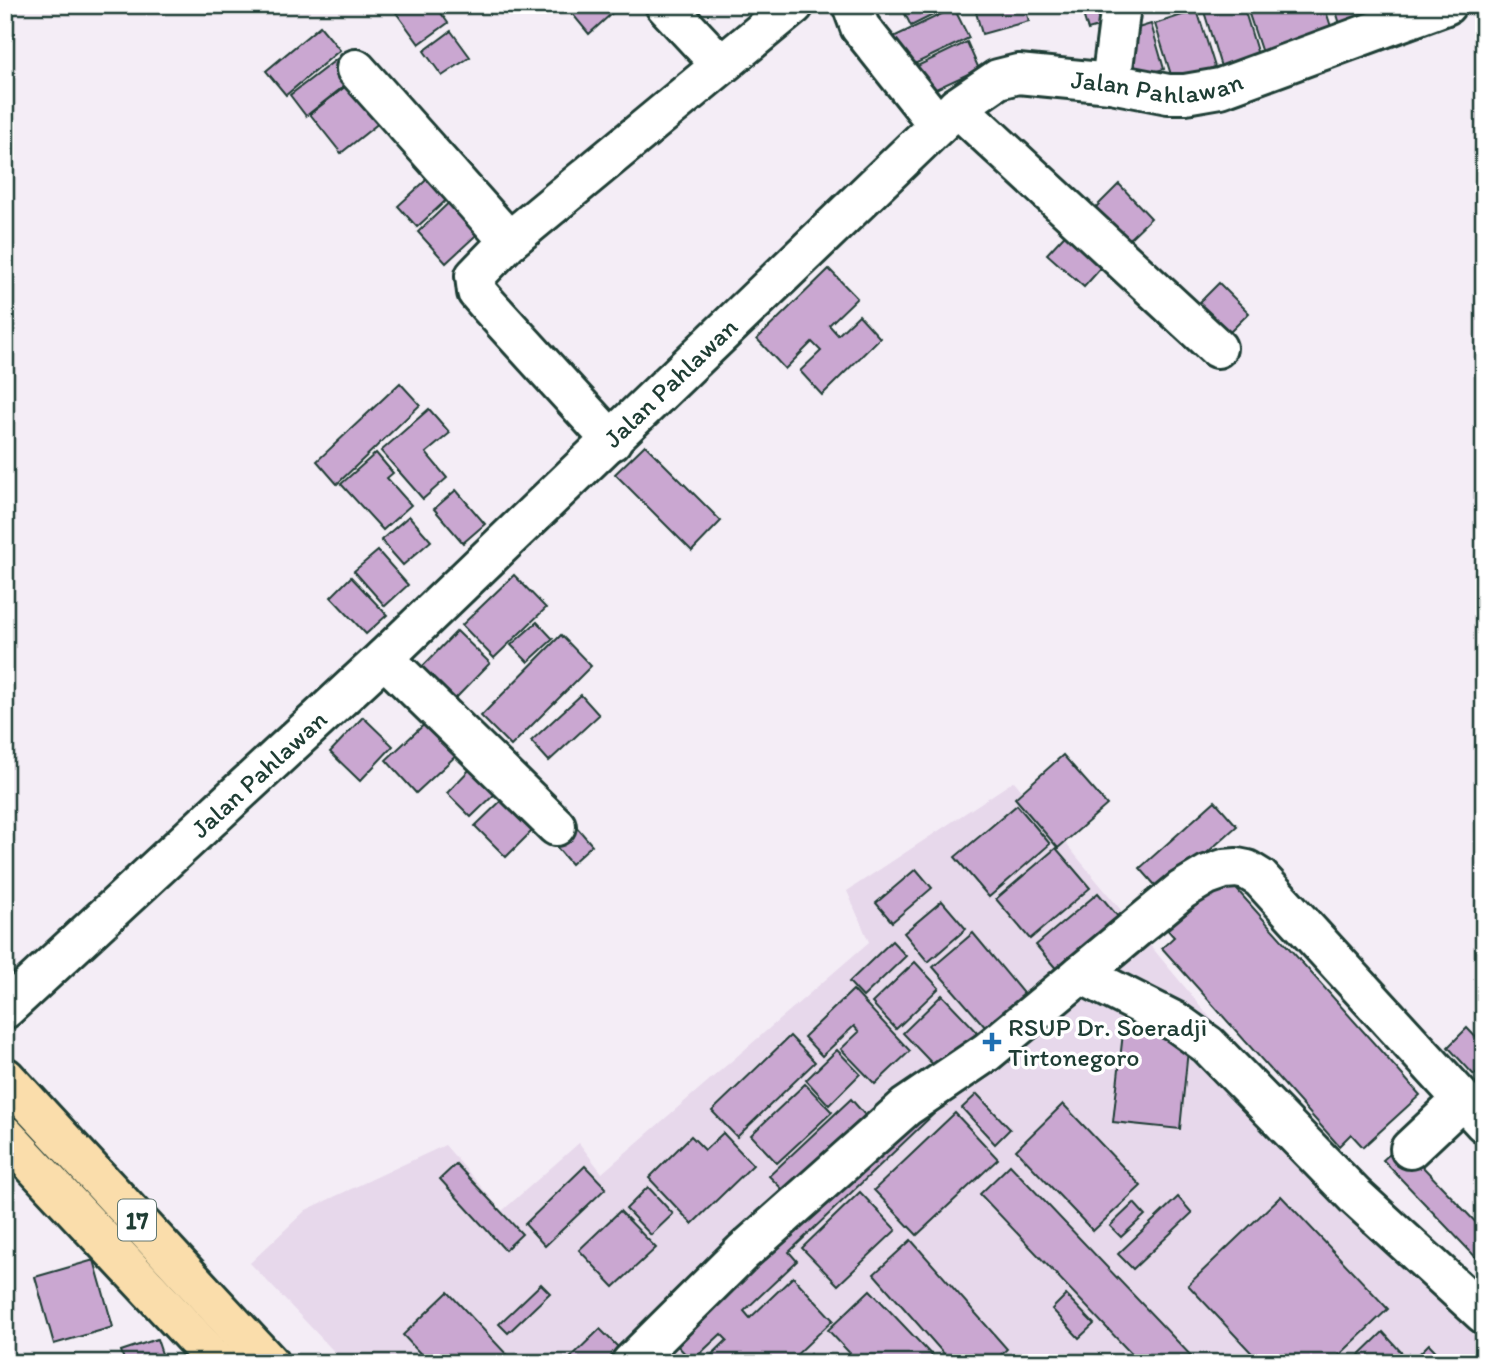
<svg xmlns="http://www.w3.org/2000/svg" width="1489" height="1368" font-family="Itim,sans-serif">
<rect width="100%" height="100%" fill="#f4edf6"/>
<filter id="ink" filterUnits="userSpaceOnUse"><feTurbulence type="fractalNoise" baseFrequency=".0143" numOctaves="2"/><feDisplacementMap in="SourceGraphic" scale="14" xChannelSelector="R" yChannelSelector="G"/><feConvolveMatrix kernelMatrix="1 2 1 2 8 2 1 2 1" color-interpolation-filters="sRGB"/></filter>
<g filter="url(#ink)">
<polygon fill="#e7d8eb" points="1014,781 1484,1348 1484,1363 345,1363 250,1263 306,1210 445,1145 502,1211 579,1143 602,1173 869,942 847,891"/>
<g fill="#caa7d1" stroke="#1f3d34" stroke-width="2">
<polygon points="395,5 435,5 448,23 419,44 392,7"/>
<polygon points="565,5 621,5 589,34"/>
<polygon points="904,5 953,5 911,26 901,6"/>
<polygon points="974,5 1024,5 1029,21 982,34"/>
<polygon points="1039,5 1065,5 1040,12"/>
<polygon points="1080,5 1107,5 1112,23 1088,30"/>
<polygon points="1202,5 1243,5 1259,58 1222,70"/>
<polygon points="1246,5 1324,5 1333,33 1263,56"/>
<polygon points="1334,5 1368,5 1372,18 1341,27"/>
<polygon points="1373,5 1406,5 1375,14"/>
<polygon points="954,8 969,38 902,70 887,40"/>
<polygon points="1197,10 1215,67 1173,81 1155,24"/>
<polygon points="1151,24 1164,69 1138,76 1125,32"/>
<polygon points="320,26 340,50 286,95 266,71"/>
<polygon points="451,31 470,57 442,76 424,51"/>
<polygon points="967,42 979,69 923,95 911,69"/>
<polygon points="337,59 353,79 306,116 290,95"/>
<polygon points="350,83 380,122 341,153 310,114"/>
<polygon points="436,171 455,192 417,227 398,206"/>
<polygon points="1119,184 1151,218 1125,243 1093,210"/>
<polygon points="458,194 487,225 446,263 418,232"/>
<polygon points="1073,226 1109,259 1084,287 1047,254"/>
<polygon points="829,269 857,298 829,325 838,335 859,315 880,338 822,395 800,371 821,351 812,342 785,369 757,339"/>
<polygon points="1219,283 1249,313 1226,336 1196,306"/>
<polygon points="400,383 420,405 337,484 317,461"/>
<polygon points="429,409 450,433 426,453 447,478 423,499 381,451"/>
<polygon points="645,445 721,521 692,551 615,474"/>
<polygon points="376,453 393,473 387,478 411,505 383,530 341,484"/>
<polygon points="456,490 485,524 463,543 434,509"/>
<polygon points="409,516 431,541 403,565 381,540"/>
<polygon points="378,551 408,585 385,606 354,571"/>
<polygon points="514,575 546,608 494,658 462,625"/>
<polygon points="351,577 387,615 366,634 331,597"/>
<polygon points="537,622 553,639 528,662 511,645"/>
<polygon points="457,631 490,663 454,700 421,668"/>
<polygon points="561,635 591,666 511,746 481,716"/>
<polygon points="581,695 599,715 549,761 531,741"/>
<polygon points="363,717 393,746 360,781 330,752"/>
<polygon points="430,719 460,752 416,793 386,760"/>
<polygon points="1063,755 1107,805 1058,848 1015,798"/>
<polygon points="473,766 498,791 471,817 447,793"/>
<polygon points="508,794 538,825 506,857 475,826"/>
<polygon points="1215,801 1237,826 1162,893 1140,868"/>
<polygon points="1017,805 1050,844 989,897 955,857"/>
<polygon points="574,824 592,845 571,864 553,843"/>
<polygon points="1056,848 1090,888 1030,939 996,899"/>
<polygon points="916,869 932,888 892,922 876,903"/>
<polygon points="1223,874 1420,1095 1363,1147 1351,1134 1339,1146 1162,948 1174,937 1165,927"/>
<polygon points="1098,893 1125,925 1064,978 1036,945"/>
<polygon points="942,901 966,929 928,962 904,933"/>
<polygon points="973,933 1032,1004 993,1036 933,967"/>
<polygon points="892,941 906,956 863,997 849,982"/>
<polygon points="915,962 939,988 896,1029 872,1003"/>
<polygon points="853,990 910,1051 875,1084 841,1049 859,1032 854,1026 822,1056 804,1037"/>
<polygon points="942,995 982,1037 943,1075 903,1033"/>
<polygon points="1467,1028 1484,1046 1484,1066 1474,1075 1448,1047"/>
<polygon points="1123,1033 1189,1040 1180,1129 1113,1122"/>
<polygon points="790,1036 815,1062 737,1137 712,1111"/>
<polygon points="837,1050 860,1074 829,1105 806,1080"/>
<polygon points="805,1084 832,1112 777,1163 751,1135"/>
<polygon points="977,1094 1010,1129 995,1144 962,1108"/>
<polygon points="851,1099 865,1115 785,1192 769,1176"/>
<polygon points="929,1099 939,1109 789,1252 797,1261 744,1311 750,1318 793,1277 833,1320 788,1363 703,1363 727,1340 721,1334 692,1361 673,1341"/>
<polygon points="1063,1104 1141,1186 1093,1231 1016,1150"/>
<polygon points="955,1113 998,1159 917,1235 874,1190"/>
<polygon points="723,1133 753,1165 692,1224 649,1178 691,1136 705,1150"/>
<polygon points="1401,1144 1484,1231 1484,1266 1383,1160"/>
<polygon points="456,1164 522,1234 505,1250 440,1179"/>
<polygon points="1010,1165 1195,1360 1192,1363 1140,1363 980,1194"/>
<polygon points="585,1166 606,1188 545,1246 525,1224"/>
<polygon points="648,1187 673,1214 651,1235 626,1209"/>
<polygon points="860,1192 896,1230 838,1285 802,1248"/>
<polygon points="1281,1196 1388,1309 1331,1363 1261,1363 1188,1285"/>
<polygon points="1178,1197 1192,1213 1133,1269 1118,1254"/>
<polygon points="1134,1203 1145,1215 1121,1237 1110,1226"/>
<polygon points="620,1211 656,1248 614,1287 579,1250"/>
<polygon points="911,1240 1007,1349 992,1363 952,1363 874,1274"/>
<polygon points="94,1260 113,1327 54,1344 35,1277"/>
<polygon points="541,1284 550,1293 508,1333 499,1324"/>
<polygon points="870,1290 939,1363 859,1363 828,1330"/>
<polygon points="448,1292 509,1357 504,1363 429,1363 403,1335"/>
<polygon points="1066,1295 1094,1324 1079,1338 1052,1309"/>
<polygon points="600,1329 627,1356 620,1363 565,1363"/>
<polygon points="1383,1332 1411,1363 1351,1363"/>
<polygon points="157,1339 165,1363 125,1363 121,1351"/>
<polygon points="1429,1344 1447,1363 1422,1363 1416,1357"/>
<polygon points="810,1354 818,1363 801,1363"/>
<polygon points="666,1355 674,1363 658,1363"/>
</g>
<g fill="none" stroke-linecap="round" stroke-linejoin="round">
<g stroke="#1f3d34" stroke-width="44">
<g id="minor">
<polyline points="665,5 721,65"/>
<polyline points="852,5 860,27 938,125"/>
<polyline points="356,69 509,241"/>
<polyline points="1111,83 1121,5"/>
<polyline points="957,107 1217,348"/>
<polyline points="612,441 489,306 477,292 475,276 509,241 794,5"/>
<polyline points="384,658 556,826"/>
<polyline points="1081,974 1182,890 1207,875 1224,869 1237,868 1247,870 1260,878 1484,1123"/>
<path id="s1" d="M5 1009 384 658 957 107 998 79 1018 74 1111 83 1168 94H1185L1220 88 1446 5"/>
<polyline points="1410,1149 1462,1100"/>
<polyline points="631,1363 743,1252 906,1107 987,1052 1081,974 1176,1022 1208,1045 1355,1196 1484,1314"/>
</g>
</g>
<g stroke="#1f3d34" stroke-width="44">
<g id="highway">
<polyline points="5,1077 269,1363"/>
<polyline points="5,1135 218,1363"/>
</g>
</g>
<use href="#minor" stroke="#fff" stroke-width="38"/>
<use href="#highway" stroke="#faddab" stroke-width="38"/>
</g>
</g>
<path fill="#1f6fb2" stroke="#fff" stroke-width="2.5" d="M988.5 1031.5h7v7h7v7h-7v7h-7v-7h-7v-7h7z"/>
<g text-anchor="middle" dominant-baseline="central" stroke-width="7" stroke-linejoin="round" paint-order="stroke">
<rect fill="#fff" stroke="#627771" stroke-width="2" x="118" y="1199.5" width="38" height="41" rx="5"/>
<g font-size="24" font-weight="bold" fill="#1f3d34">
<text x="137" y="1220">17</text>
</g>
<g font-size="26" fill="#1f3d34" stroke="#fff">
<text stroke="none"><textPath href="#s1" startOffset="1522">Jalan Pahlawan</textPath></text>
<text stroke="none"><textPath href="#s1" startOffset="914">Jalan Pahlawan</textPath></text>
<text stroke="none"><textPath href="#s1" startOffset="346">Jalan Pahlawan</textPath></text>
</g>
<g font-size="26" fill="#1f3d34" stroke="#fff" text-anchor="start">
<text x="1008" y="1027">RSUP Dr. Soeradji<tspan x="1008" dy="30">Tirtonegoro</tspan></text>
</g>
</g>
<rect width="1489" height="1368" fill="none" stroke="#fff" stroke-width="28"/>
<rect x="14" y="14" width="1461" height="1340" fill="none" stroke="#1f3d34" stroke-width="2.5" filter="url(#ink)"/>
</svg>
